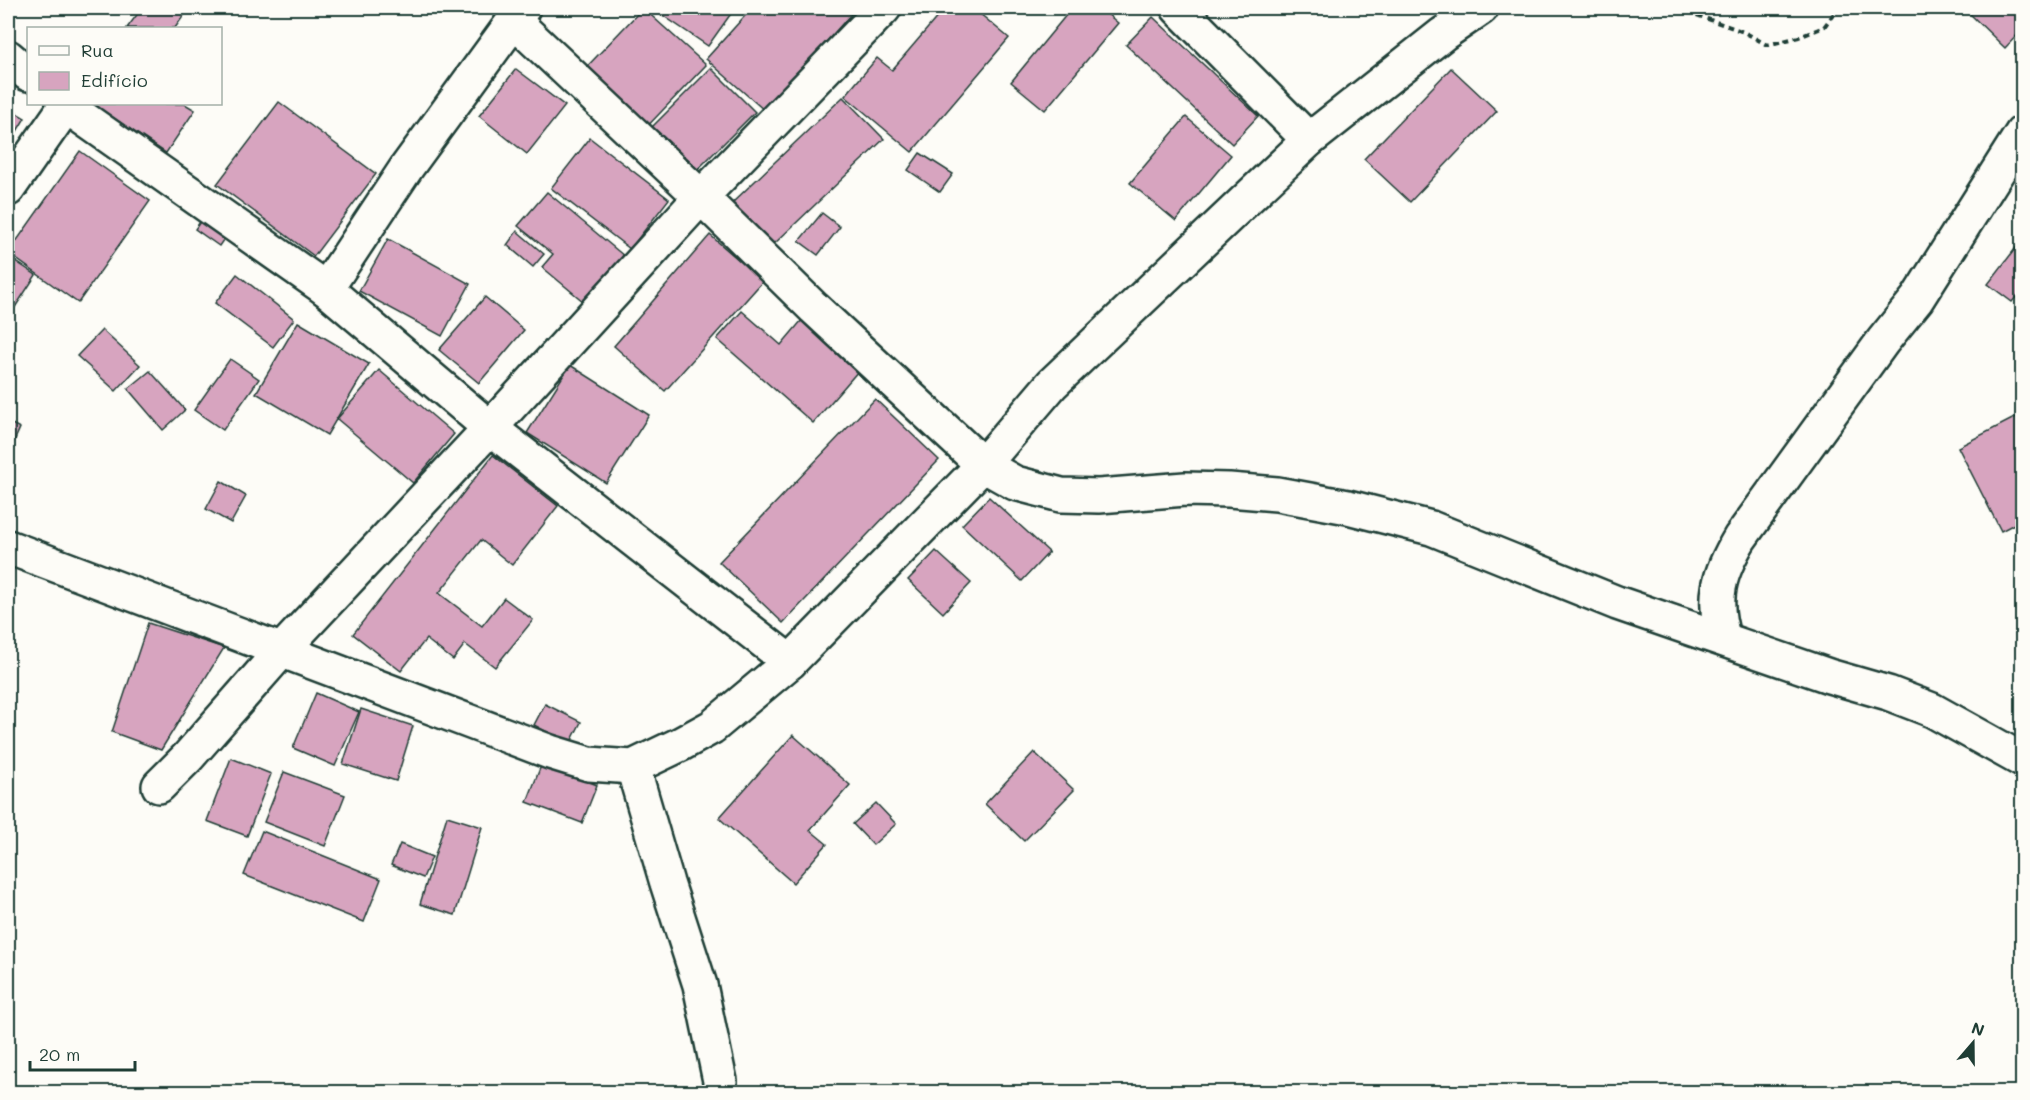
<svg xmlns="http://www.w3.org/2000/svg" width="2030" height="1100" font-family="Mali,sans-serif">
<rect width="100%" height="100%" fill="#fdfcf7"/>
<filter id="ink" filterUnits="userSpaceOnUse"><feTurbulence type="fractalNoise" baseFrequency=".0167" numOctaves="2"/><feDisplacementMap in="SourceGraphic" scale="12" xChannelSelector="R" yChannelSelector="G"/><feConvolveMatrix kernelMatrix="1 2 1 2 8 2 1 2 1" color-interpolation-filters="sRGB"/></filter>
<g filter="url(#ink)">
<g fill="#d7a4bf" stroke="#1f3d34" stroke-width="1.5">
<polygon points="142,8 189,8 175,28 127,28"/>
<polygon points="643,8 706,65 639,135 577,77"/>
<polygon points="656,8 735,8 708,46 655,10"/>
<polygon points="752,8 844,8 851,14 765,111 706,59"/>
<polygon points="945,8 973,8 1009,38 912,152 845,96 877,58 892,70"/>
<polygon points="1072,8 1100,8 1118,23 1045,110 1011,82"/>
<polygon points="1970,8 2022,8 2022,30 2005,48 1967,11"/>
<polygon points="1153,17 1258,116 1232,144 1126,45"/>
<polygon points="711,68 755,112 695,172 651,128"/>
<polygon points="1451,68 1497,111 1410,202 1364,159"/>
<polygon points="516,69 565,106 527,154 479,116"/>
<polygon points="843,97 884,139 772,246 731,204"/>
<polygon points="279,102 376,174 314,256 217,184"/>
<polygon points="93,104 185,104 195,110 166,153"/>
<polygon points="8,108 25,118 8,146"/>
<polygon points="1186,117 1231,155 1176,221 1130,183"/>
<polygon points="590,138 669,199 630,249 551,188"/>
<polygon points="80,151 150,201 78,303 8,253"/>
<polygon points="920,153 953,174 940,192 908,170"/>
<polygon points="547,192 624,256 584,302 542,267 553,254 518,226"/>
<polygon points="822,213 840,227 818,255 799,241"/>
<polygon points="204,216 228,233 219,246 195,229"/>
<polygon points="517,231 544,254 533,267 507,245"/>
<polygon points="710,235 763,281 665,391 614,346"/>
<polygon points="388,239 470,284 442,336 359,291"/>
<polygon points="2022,240 2022,290 2012,302 1988,284"/>
<polygon points="12,259 36,275 10,315 8,313 8,265"/>
<polygon points="237,274 294,319 273,347 215,303"/>
<polygon points="485,297 524,330 479,383 439,350"/>
<polygon points="742,311 781,345 802,320 859,370 813,423 717,339"/>
<polygon points="298,322 369,364 327,435 256,393"/>
<polygon points="102,330 140,365 116,391 77,356"/>
<polygon points="230,359 259,379 223,430 194,410"/>
<polygon points="570,365 649,415 606,483 527,433"/>
<polygon points="379,370 454,434 413,483 337,419"/>
<polygon points="150,371 185,410 163,430 128,389"/>
<polygon points="875,399 939,460 783,623 719,562"/>
<polygon points="2022,414 2022,520 2001,531 1958,447"/>
<polygon points="8,422 20,428 8,455"/>
<polygon points="493,455 558,506 512,565 481,540 439,593 482,626 504,598 533,620 495,667 465,644 453,660 426,639 401,671 353,634"/>
<polygon points="221,481 246,496 231,523 206,509"/>
<polygon points="989,497 1049,552 1022,581 962,525"/>
<polygon points="936,551 971,583 943,613 908,580"/>
<polygon points="148,623 224,648 161,750 112,732"/>
<polygon points="316,693 359,712 335,766 293,748"/>
<polygon points="545,704 581,722 570,744 534,725"/>
<polygon points="361,709 413,726 396,781 343,764"/>
<polygon points="793,735 850,785 810,830 827,844 793,883 719,818"/>
<polygon points="1034,752 1074,790 1024,841 985,804"/>
<polygon points="231,758 271,774 247,836 207,821"/>
<polygon points="542,763 597,785 582,823 527,802"/>
<polygon points="284,772 345,795 325,846 264,822"/>
<polygon points="876,803 896,824 873,845 853,824"/>
<polygon points="447,816 482,827 455,915 420,904"/>
<polygon points="262,831 381,879 364,922 244,875"/>
<polygon points="400,844 432,857 423,878 391,865"/>
</g>
<g fill="none" stroke-linecap="round" stroke-linejoin="round">
<g stroke="#1f3d34" stroke-width="38">
<g id="minor">
<polyline points="1178,8 1309,140"/>
<polyline points="514,21 701,197 814,308 983,465 1015,483 1061,495 1099,496 1185,489 1229,490 1277,494 1348,507 1431,528 1617,603 1829,676 1888,693 1932,710 2022,760"/>
<polyline points="8,57 28,74"/>
<polyline points="63,104 326,289 490,428 790,662"/>
<polyline points="8,189 66,106"/>
<polyline points="326,289 407,167 523,8"/>
<polyline points="8,547 550,752 589,764 633,767 681,744 712,727 790,662 983,465 1052,384 1309,140 1443,34 1481,8"/>
<path d="M1724 639C1711 599 1719 573 1740 538L1883 341 1917 299 2022 133"/>
<polyline points="633,767 667,883 700,985 720,1081 720,1092"/>
<polyline points="159,786 188,757 282,650 490,428 701,197 884,8"/>
</g>
</g>
<polyline stroke="#1f3d34" stroke-width="4" stroke-dasharray="6 4.5" stroke-linecap="butt" points="1677,8 1744,32 1767,45 1799,37 1824,27 1838,8"/>
<use href="#minor" stroke="#fdfcf7" stroke-width="33"/>
</g>
</g>
<rect width="2030" height="1100" fill="none" stroke="#fdfcf7" stroke-width="30"/>
<rect x="15" y="15" width="2000" height="1070" fill="none" stroke="#1f3d34" stroke-width="2" filter="url(#ink)"/>
<rect x="27" y="27" width="195" height="78" fill="#fdfcf7" stroke="#a4b0a9" stroke-width="1.5"/>
<rect x="39" y="46" width="30" height="9" fill="#fdfcf7" stroke="#a4b0a9" stroke-width="1.5"/>
<text x="81" y="57" font-size="18" fill="#1f3d34">Rua</text>
<rect x="39" y="72" width="30" height="18" fill="#d7a4bf" stroke="#a4b0a9" stroke-width="1.5"/>
<text x="81" y="87" font-size="18" fill="#1f3d34">Edifício</text>
<g transform="translate(1973 1043) rotate(20)" stroke="#fdfcf7" stroke-width="4.5" paint-order="stroke">
<path d="M0-4.5L10 22L0 15L-10 22Z" fill="#1f3d34"/>
<text y="-9" font-size="16" font-weight="bold" text-anchor="middle" fill="#1f3d34">N</text>
</g>
<path d="M30 1061v9h105v-9" fill="none" stroke="#1f3d34" stroke-width="3"/>
<text x="39" y="1061" font-size="18" fill="#1f3d34" stroke="#fdfcf7" stroke-width="4.5" paint-order="stroke">20 m</text>
</svg>
